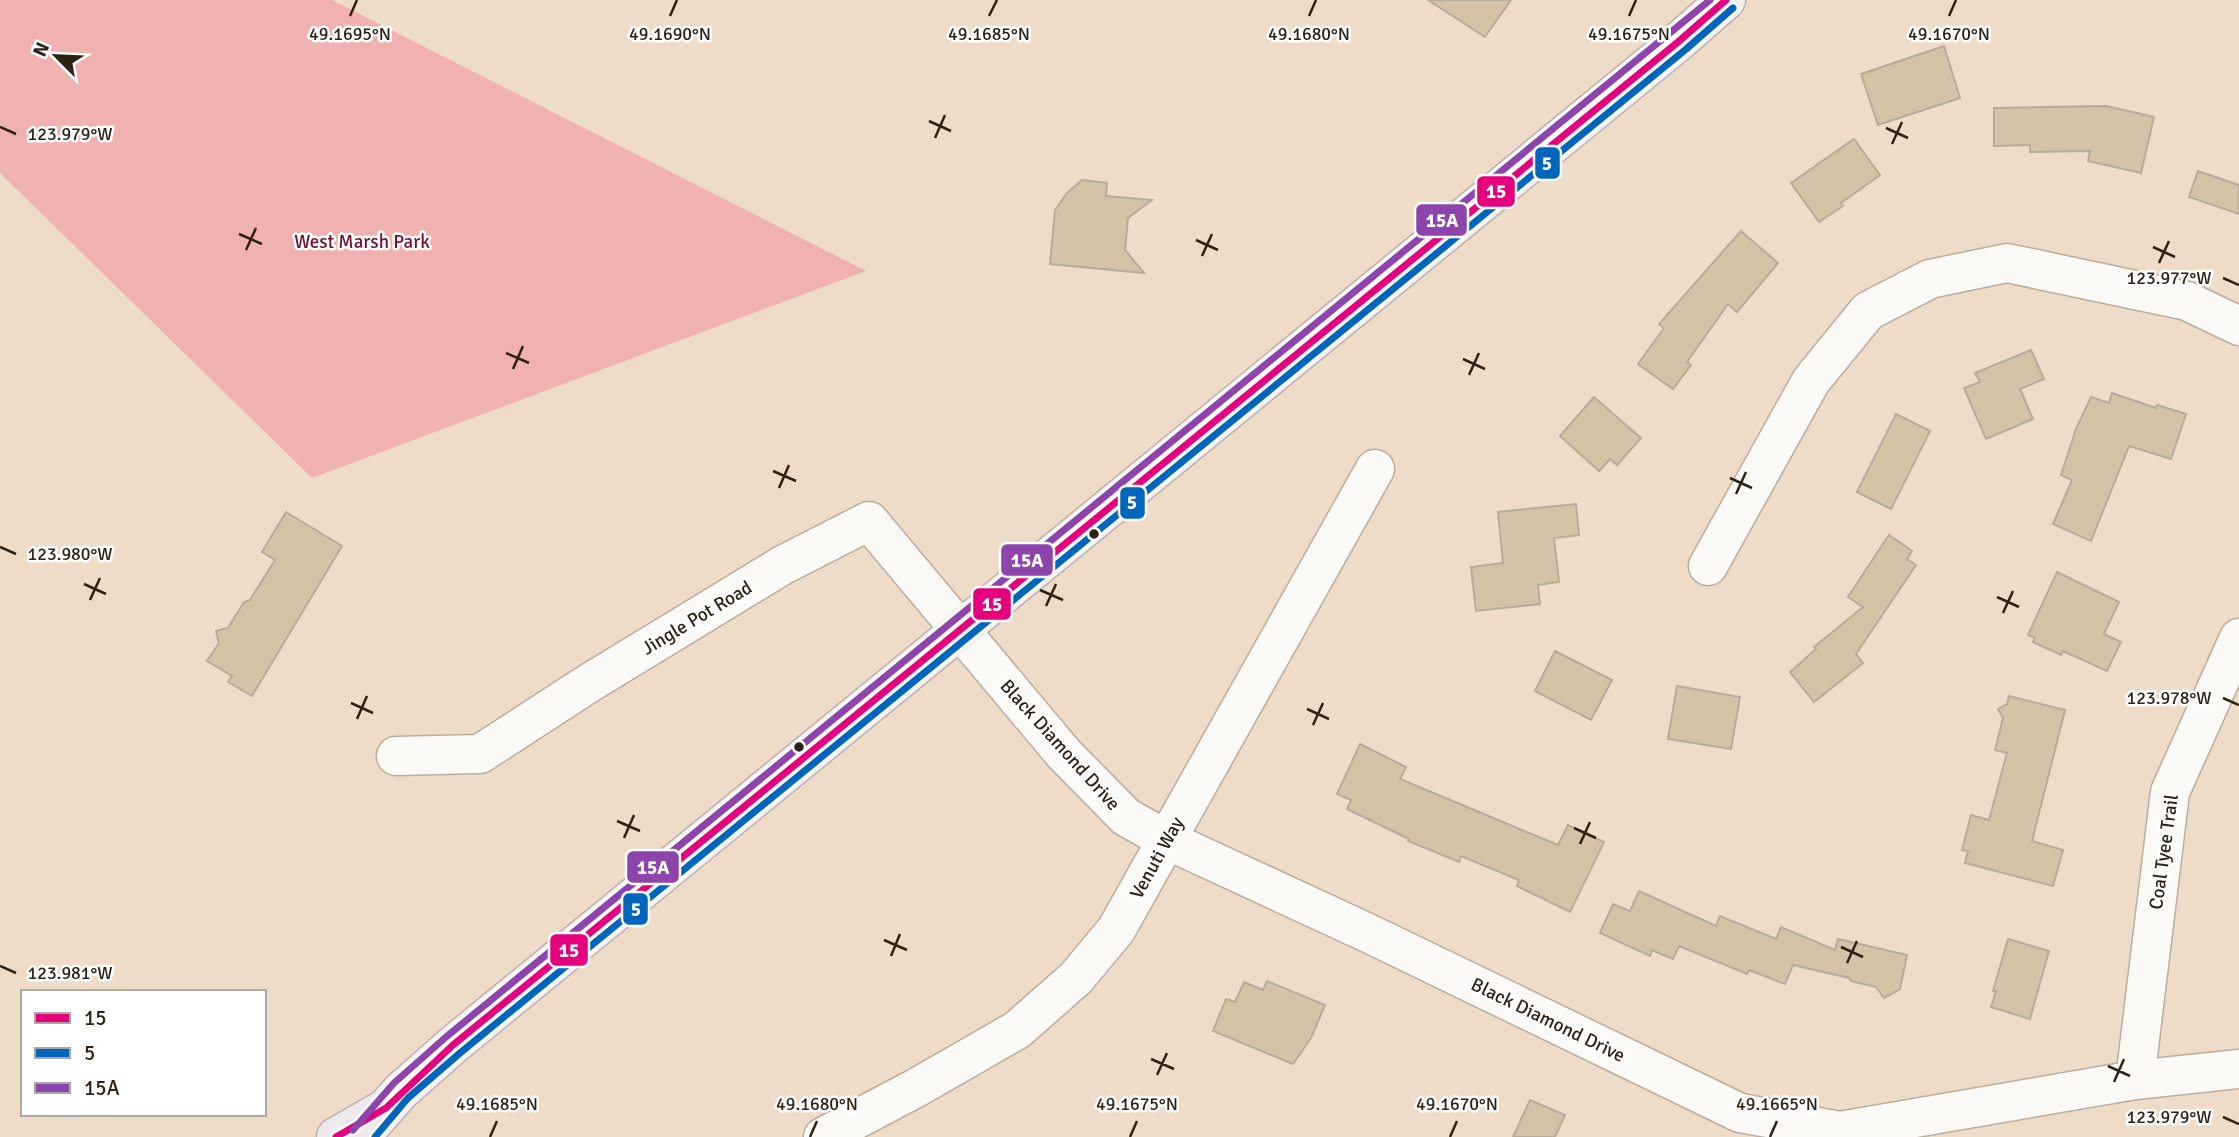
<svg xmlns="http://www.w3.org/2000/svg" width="2239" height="1137" font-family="Signika,sans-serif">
<rect width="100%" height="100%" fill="#eedbc8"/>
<polygon fill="#f0b1b1" points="0,0 332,0 866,271 312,478 0,173"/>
<g fill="#d4c3a6" stroke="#b7ac9b" stroke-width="2">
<polygon points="1428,0 1511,0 1485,37"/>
<polygon points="1944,46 1960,98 1878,125 1861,74"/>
<polygon points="2106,106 2154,117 2141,173 2088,161 2090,151 2030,152 2030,145 1994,146 1994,108"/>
<polygon points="1854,139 1880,175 1841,203 1843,206 1819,222 1791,183"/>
<polygon points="2198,171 2239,185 2239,214 2189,197"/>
<polygon points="1082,180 1107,183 1106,196 1152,200 1128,218 1125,250 1144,273 1050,264 1055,210 1067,193"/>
<polygon points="1741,231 1778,263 1737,312 1728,304 1687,362 1691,365 1673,389 1638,364 1664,328 1659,324"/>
<polygon points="2031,350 2044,379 2020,389 2033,419 1986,439 1964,388 1980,382 1975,373"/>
<polygon points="2112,393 2156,408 2157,405 2186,414 2171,459 2129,446 2091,541 2053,524 2072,480 2061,475 2076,429 2091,397 2109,403"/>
<polygon points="1594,397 1641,438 1617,465 1610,459 1599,471 1560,436"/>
<polygon points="1896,414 1930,431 1891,509 1857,492"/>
<polygon points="1576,504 1579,535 1554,538 1559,582 1538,585 1540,604 1476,611 1471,567 1503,563 1498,512"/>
<polygon points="286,512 342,546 252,696 228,682 232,676 207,661 219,643 216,631 228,628 244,602 250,600 275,560 262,552"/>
<polygon points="1889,535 1912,551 1907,559 1916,565 1856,654 1863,663 1814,702 1790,672 1816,649 1814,647 1863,607 1848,597"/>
<polygon points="2057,572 2119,602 2104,634 2121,642 2107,671 2063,651 2061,655 2033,642 2035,638 2028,635"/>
<polygon points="1555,651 1612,680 1591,720 1535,691"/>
<polygon points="1677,686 1740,697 1731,749 1668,739"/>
<polygon points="2009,696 2065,710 2032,841 2063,850 2053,886 1965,863 1968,851 1962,850 1971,815 1989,820 2007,753 1995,750 2003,718 1998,709 2007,704"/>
<polygon points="1360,744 1406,767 1400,779 1558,845 1568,825 1604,842 1570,912 1517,886 1519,880 1461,856 1459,862 1408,841 1409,839 1347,809 1351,800 1337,794"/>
<polygon points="1639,891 1716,926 1720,916 1776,939 1781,927 1835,950 1838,939 1907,955 1900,989 1884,998 1876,987 1851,981 1849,978 1793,965 1785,984 1749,970 1747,974 1679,946 1673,959 1652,950 1650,956 1600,933 1613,904 1630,911"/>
<polygon points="2008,939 2049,951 2030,1019 1991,1007 1996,991 1993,991"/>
<polygon points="1267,981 1325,1005 1311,1038 1293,1064 1213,1031 1226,999 1235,1002 1244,982 1263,990"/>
<polygon points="1530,1100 1565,1115 1555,1137 1513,1137"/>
</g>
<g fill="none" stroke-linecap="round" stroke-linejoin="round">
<g stroke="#bbad9e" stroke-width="41">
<g id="minor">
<polyline points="1708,566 1811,381 1868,311 1930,279 2007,263 2187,301 2239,326"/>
<polyline points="396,756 480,754 586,685 783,565 869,521 1064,754 1126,817 1167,840 1370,934 1740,1113 1840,1131 2135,1080 2239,1069"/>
<polyline points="2135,1080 2170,792 2239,638"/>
<polyline points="823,1137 916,1088 1017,1030 1076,978 1116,930 1375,469"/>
</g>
</g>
<g stroke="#beb0af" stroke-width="41">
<polyline id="major" points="364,1133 401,1091 453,1045 1678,42 1726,0"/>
</g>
<g stroke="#beb0af" stroke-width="41">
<polyline id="highway" points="336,1137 386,1108"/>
</g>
<use href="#minor" stroke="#fcfaf7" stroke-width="38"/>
<use href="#major" stroke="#f4eff1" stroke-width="38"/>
<use href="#highway" stroke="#efe8ed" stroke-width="38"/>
<g stroke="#fff" stroke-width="12">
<polyline id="bus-1" points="336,1137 386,1108 453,1045 1678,42 1726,0"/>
</g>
<g stroke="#fff" stroke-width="12">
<polyline id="bus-2" points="375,1137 408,1098 460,1053 1685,50 1733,8"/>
</g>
<g stroke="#fff" stroke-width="12">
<polyline id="bus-3" points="353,1130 394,1083 446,1037 1710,0"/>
</g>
<use href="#bus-1" stroke="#e5007d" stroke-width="7"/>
<use href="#bus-2" stroke="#0065bd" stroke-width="7"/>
<use href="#bus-3" stroke="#8e44ad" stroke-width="7"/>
</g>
<path fill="none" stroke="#2e2215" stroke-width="2.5" d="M350 16 357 0M670 16 677 0M989 16 997 0M1309 16 1316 0M1629 16 1636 0M1949 16 1956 0M929 121 951 131M0 127 16 134M1886 128 1908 138M935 138 945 115M1892 144 1902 122M239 234 262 244M1196 240 1218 250M2153 247 2175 257M246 250 256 228M1202 256 1212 234M2159 263 2169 241M2223 278 2239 285M506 353 529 363M1463 359 1485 369M513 369 523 346M1469 375 1479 353M773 471 796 481M1730 478 1752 488M779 488 789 465M1736 494 1746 472M0 547 16 554M84 584 106 594M1040 590 1063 600M1997 597 2019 607M90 600 100 578M1046 606 1056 584M2003 613 2013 591M2223 698 2239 705M351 703 373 713M1307 709 1329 719M357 719 367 696M1313 725 1323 703M617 821 640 831M1574 828 1596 838M624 838 634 815M1580 844 1590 822M884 940 907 950M1841 947 1863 957M891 956 900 934M1847 963 1857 941M0 966 16 973M1151 1059 1174 1069M2108 1066 2130 1076M1157 1075 1167 1053M2114 1082 2124 1059M2223 1117 2239 1124M490 1137 497 1121M810 1137 817 1121M1130 1137 1137 1121M1450 1137 1457 1121M1770 1137 1777 1121"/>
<g fill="#2e2215" stroke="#fff" stroke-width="2.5">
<circle cx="1094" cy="534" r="6"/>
<circle cx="799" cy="747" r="6"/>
</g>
<g text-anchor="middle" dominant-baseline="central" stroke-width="5" stroke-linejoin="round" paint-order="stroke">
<g font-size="19" fill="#710f2e" stroke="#fff">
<text x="362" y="242">West Marsh Park</text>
</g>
<g font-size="19" fill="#2e2215" stroke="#fff">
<text transform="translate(697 618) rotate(-31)">Jingle Pot Road</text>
<text transform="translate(1060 745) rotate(48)">Black Diamond Drive</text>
<text transform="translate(2164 852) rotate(-82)">Coal Tyee Trail</text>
<text transform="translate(1157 858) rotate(-61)">Venuti Way</text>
<text transform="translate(1548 1020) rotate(26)">Black Diamond Drive</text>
</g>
</g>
<g font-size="18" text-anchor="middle" fill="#2e2215" stroke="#fff" stroke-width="5" stroke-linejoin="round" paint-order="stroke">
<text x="350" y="40">49.1695°N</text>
<text x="670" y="40">49.1690°N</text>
<text x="989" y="40">49.1685°N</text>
<text x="1309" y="40">49.1680°N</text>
<text x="1629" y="40">49.1675°N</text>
<text x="1949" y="40">49.1670°N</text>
<text x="70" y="140">123.979°W</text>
<text x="2169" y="284">123.977°W</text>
<text x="70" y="560">123.980°W</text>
<text x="2169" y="704">123.978°W</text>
<text x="70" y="979">123.981°W</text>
<text x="497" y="1110">49.1685°N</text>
<text x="817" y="1110">49.1680°N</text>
<text x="1137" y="1110">49.1675°N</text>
<text x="1457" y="1110">49.1670°N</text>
<text x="1777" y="1110">49.1665°N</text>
<text x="2169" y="1123">123.979°W</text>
</g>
<g stroke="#fff" stroke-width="2.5">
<rect x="1534" y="146" width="27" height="34" rx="7" fill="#0065bd"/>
<rect x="1476" y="175" width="40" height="33" rx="7" fill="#e5007d"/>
<rect x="1415" y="203" width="53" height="34" rx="7" fill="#8e44ad"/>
<rect x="1119" y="486" width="27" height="34" rx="7" fill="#0065bd"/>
<rect x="1000" y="543" width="54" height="34" rx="7" fill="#8e44ad"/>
<rect x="972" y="587" width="40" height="34" rx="7" fill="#e5007d"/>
<rect x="626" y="850" width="54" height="34" rx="7" fill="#8e44ad"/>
<rect x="622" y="892" width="27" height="34" rx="7" fill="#0065bd"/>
<rect x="549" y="933" width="40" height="34" rx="7" fill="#e5007d"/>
</g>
<g font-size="19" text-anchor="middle" font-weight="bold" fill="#fff">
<text x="1547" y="170">5</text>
<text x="1496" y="198">15</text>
<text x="1442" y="227">15A</text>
<text x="1132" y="509">5</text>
<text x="1027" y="567">15A</text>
<text x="992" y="611">15</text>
<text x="653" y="874">15A</text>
<text x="636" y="916">5</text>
<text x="569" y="957">15</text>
</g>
<rect x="21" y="990" width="245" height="126" fill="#ffffff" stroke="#aba7a1" stroke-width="2"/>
<rect x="35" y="1013" width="35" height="10" fill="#e5007d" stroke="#aba7a1" stroke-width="2"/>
<text x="84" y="1025" font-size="21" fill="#2e2215">15</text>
<rect x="35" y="1048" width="35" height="10" fill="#0065bd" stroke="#aba7a1" stroke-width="2"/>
<text x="84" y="1060" font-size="21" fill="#2e2215">5</text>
<rect x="35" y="1083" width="35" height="10" fill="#8e44ad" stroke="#aba7a1" stroke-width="2"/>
<text x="84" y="1095" font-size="21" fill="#2e2215">15A</text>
<g transform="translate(56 56) rotate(294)" stroke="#ffffff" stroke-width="5" paint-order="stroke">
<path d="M0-5L12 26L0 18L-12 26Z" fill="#2e2215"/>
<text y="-10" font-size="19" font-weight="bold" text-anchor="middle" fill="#2e2215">N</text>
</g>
</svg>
